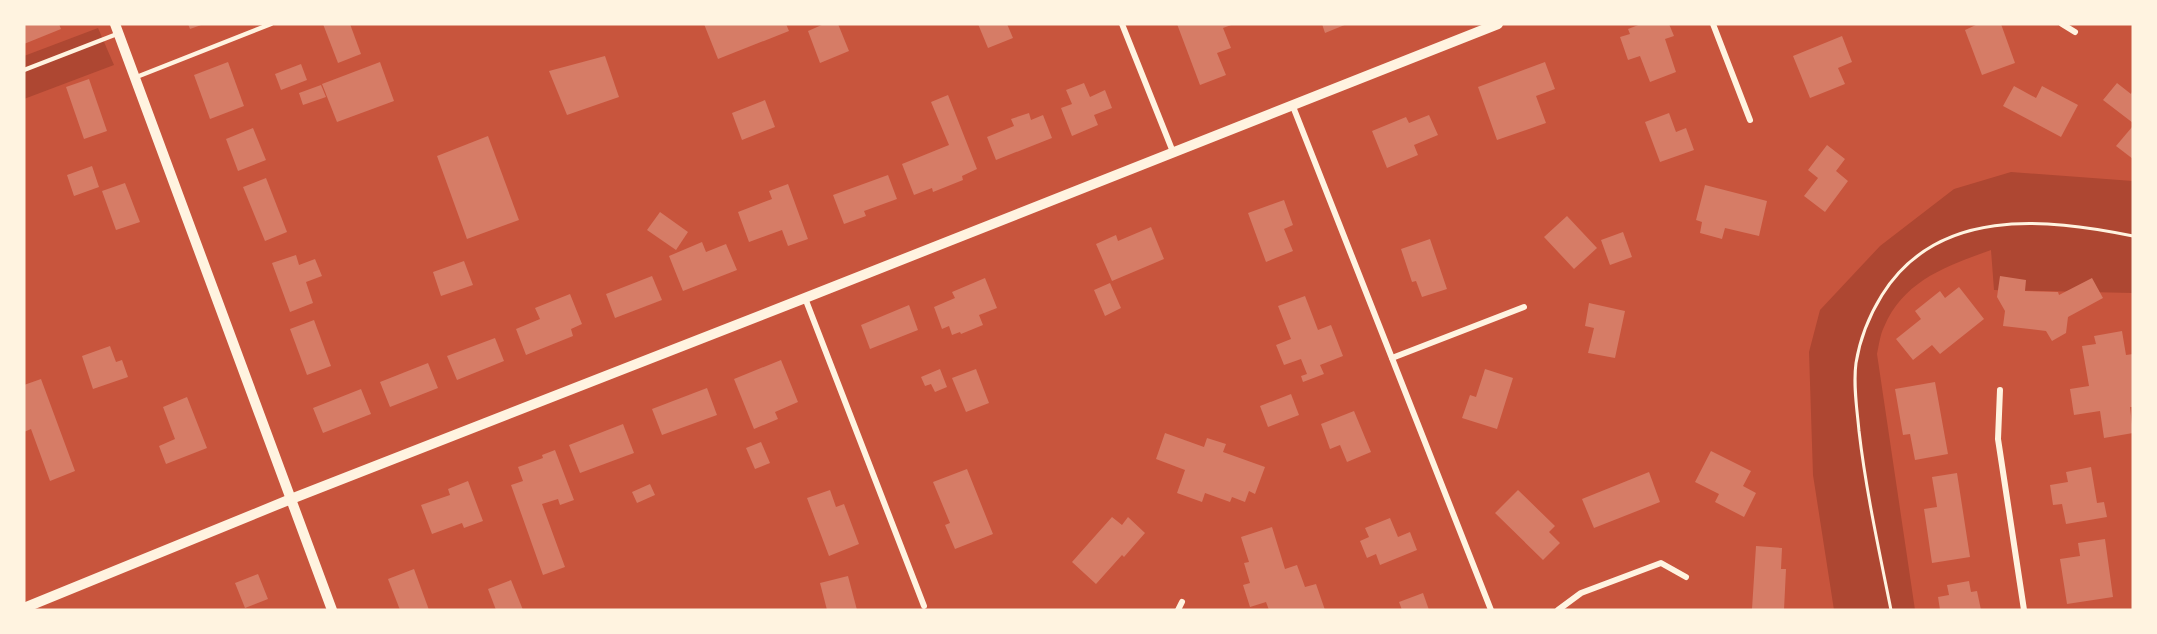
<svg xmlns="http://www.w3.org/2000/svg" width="2157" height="634" font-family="'IBM Plex Sans',sans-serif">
<rect width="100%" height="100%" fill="#c8553d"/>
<g fill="#ae4732">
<polygon points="98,28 114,65 24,99 24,56"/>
<path d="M2011 172 2133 181V293L1994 290 1991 250C1947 266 1904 280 1884 327 1880 335 1879 345 1877 354L1915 610H1834L1813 475 1809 352 1820 310 1880 246 1954 189Z"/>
</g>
<g fill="#d67c66">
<polygon points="24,24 59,24 61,29 24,44"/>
<polygon points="188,24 204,24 190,29"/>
<polygon points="323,24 350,24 361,54 338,63"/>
<polygon points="704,24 786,24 789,31 718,59"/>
<polygon points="824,24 838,24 849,51 820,63 808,31"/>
<polygon points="978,24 1007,24 1013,38 988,48"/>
<polygon points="1177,24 1234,24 1223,28 1231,48 1217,53 1226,75 1200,85"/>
<polygon points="1322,24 1347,24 1325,33"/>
<polygon points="1641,24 1669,24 1674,36 1665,39 1676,72 1650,82 1640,56 1628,60 1620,37 1630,34 1628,29"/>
<polygon points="1978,24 2001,24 2015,63 1982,75 1965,30"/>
<polygon points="1842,36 1852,62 1838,68 1845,84 1810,98 1793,56"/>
<polygon points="605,56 619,97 567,115 549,71"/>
<polygon points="228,62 244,106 210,119 194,75"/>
<polygon points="380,62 394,101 337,122 322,84"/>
<polygon points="1545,62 1555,89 1536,96 1546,123 1497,140 1478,87"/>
<polygon points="301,64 307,80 281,90 275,74"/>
<polygon points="89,79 107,131 84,139 66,87"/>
<polygon points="1084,83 1090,97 1105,90 1112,108 1094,115 1098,125 1072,136 1061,108 1072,104 1066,90"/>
<polygon points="2117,83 2131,94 2133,90 2133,123 2103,100"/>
<polygon points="321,85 326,97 303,105 299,93"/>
<polygon points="2014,86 2036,98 2042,86 2078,105 2061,137 2003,106"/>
<polygon points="948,95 977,169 962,176 963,180 933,192 932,188 914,195 902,164 949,145 931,102"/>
<polygon points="765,100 775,127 742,140 732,113"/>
<polygon points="1029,113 1031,120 1043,115 1052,138 996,160 987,137 1014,126 1011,119"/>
<polygon points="1669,113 1676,132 1686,128 1694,150 1660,162 1645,122"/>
<polygon points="1429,115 1438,135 1414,145 1418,155 1387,168 1372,131 1406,117 1409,123"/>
<polygon points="2132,127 2133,128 2133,159 2116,146"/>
<polygon points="253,128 266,160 238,171 226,139"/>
<polygon points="488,136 519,220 467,239 437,156"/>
<polygon points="1827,145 1845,159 1836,171 1848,181 1825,212 1804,196 1818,178 1808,170"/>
<polygon points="92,166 99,187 74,196 67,175"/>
<polygon points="888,175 897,199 864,211 866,216 844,224 833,195"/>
<polygon points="266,178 287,232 265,241 243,187"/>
<polygon points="125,183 140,222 116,230 102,191"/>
<polygon points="788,184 808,239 788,246 782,230 749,242 738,212 772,199 769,191"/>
<polygon points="1705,185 1767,201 1759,236 1725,228 1722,239 1700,233 1702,222 1696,220"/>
<polygon points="1284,200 1293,225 1284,229 1293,251 1266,262 1248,213"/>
<polygon points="660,212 688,232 676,250 647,230"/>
<polygon points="1567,216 1597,248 1574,269 1544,237"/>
<polygon points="1151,227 1164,259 1112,281 1096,244 1116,235 1118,241"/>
<polygon points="1623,232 1632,257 1610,265 1601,240"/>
<polygon points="1430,239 1447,289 1422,297 1416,281 1412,282 1401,249"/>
<polygon points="702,242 706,252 726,244 737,270 683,291 669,256"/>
<polygon points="296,255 299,265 315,259 322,276 306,282 313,303 290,312 272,263"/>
<polygon points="464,261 473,285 441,296 433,272"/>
<polygon points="652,276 662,300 615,318 606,294"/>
<polygon points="2000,276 2026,280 2025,291 2058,292 2059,295 2092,278 2103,298 2068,317 2066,333 2052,341 2046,331 2003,326 2005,311 1997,297"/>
<polygon points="985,278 997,308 979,315 983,325 961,334 960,332 952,335 949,326 942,329 934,307 955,298 952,292"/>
<polygon points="1110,283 1121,308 1105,316 1094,290"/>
<polygon points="1959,287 1984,319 1940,354 1932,345 1913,360 1896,339 1921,319 1915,311 1940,291 1945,298"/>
<polygon points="570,294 582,324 571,329 573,336 526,355 516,329 540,319 535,308"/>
<polygon points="1305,296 1318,330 1331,325 1343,356 1320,365 1324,374 1303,382 1301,376 1307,374 1301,359 1284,365 1276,345 1291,339 1278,306"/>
<polygon points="1589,303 1625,311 1615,358 1588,353 1594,328 1585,326"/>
<polygon points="909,305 918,330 870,349 861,325"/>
<polygon points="314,320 331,366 307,375 290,329"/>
<polygon points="2122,331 2126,355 2133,354 2133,407 2130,407 2133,433 2104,438 2100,411 2074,415 2070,389 2089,386 2082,346 2096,344 2094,336"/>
<polygon points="495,338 504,361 457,380 447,356"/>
<polygon points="110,346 116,362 122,360 128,377 93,389 82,356"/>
<polygon points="781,360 798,402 775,412 778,419 754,429 734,379"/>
<polygon points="428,363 438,388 390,407 380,382"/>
<polygon points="940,369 947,387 935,392 931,384 925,386 921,377"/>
<polygon points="976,369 989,403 966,412 952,378"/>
<polygon points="1485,369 1513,378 1497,429 1462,418 1470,395 1476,397"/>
<polygon points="41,379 75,471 50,481 31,429 24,432 24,385"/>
<polygon points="1935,382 1948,454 1915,460 1910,434 1903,435 1895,389"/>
<polygon points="707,388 717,415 662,435 652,409"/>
<polygon points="361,389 371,414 323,433 313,408"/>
<polygon points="1291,394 1299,415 1268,427 1260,406"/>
<polygon points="187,397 207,448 166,464 159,446 175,439 163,407"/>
<polygon points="1354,411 1371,452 1347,462 1340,445 1330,449 1321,424"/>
<polygon points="623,424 634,453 580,473 569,445"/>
<polygon points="1165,433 1204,447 1207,438 1226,444 1223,452 1265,467 1255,494 1249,491 1245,502 1232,497 1230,502 1205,493 1202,502 1177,493 1185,470 1156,459"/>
<polygon points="761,442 770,463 755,469 746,448"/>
<polygon points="555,450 574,500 560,505 558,499 542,504 565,567 543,575 511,485 523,481 518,467 543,458 542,455"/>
<polygon points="1711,451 1751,471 1743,486 1756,493 1744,517 1715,502 1719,494 1695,482"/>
<polygon points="2091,467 2097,503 2104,502 2107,517 2066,524 2062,504 2053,505 2050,485 2068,482 2066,472"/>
<polygon points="967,469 993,534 955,549 945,525 950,523 933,482"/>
<polygon points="1649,472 1660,502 1594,528 1582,499"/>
<polygon points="1957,473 1970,557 1932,563 1924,509 1937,507 1932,477"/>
<polygon points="468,481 483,521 464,528 462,523 432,534 421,505 450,495 448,489"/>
<polygon points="650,484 655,495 637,503 632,492"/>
<polygon points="830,490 836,507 844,504 859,544 829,556 807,498"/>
<polygon points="1518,490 1555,526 1549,532 1560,543 1543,560 1495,513"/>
<polygon points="1112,517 1122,525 1128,517 1145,533 1124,557 1122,555 1096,584 1072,562"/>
<polygon points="1390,518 1398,537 1410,532 1417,550 1380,565 1376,554 1367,558 1360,541 1369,537 1365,528"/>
<polygon points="1272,527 1285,569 1297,565 1305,587 1316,584 1325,610 1269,610 1266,602 1250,607 1243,585 1250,583 1244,563 1249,562 1241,537"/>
<polygon points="2105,539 2113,597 2067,604 2060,559 2080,556 2078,543"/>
<polygon points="1756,546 1782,548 1781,569 1786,569 1784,610 1752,609"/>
<polygon points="414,569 429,610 400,610 388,579"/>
<polygon points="258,574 268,599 245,608 235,583"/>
<polygon points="848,576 857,610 827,610 820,583"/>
<polygon points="511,580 523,610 496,610 488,589"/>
<polygon points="1969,581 1971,592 1977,591 1981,610 1940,610 1938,597 1949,595 1947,585"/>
<polygon points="1423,593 1429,610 1402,610 1399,602"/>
</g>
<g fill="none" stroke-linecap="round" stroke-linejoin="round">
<path stroke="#fff3e0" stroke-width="3" d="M1891 610C1879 550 1866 491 1859 431 1857 409 1853 385 1856 363 1860 338 1869 316 1882 295 1937 207 2044 218 2133 236"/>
<g stroke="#fff3e0" stroke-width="4.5">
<polyline points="24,70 117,34"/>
<polyline points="134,78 271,24"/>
</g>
<g stroke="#fff3e0" stroke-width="6">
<polyline points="1122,24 1173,152"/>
<polyline points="1713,24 1750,120"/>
<polyline points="2062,24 2075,32"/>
<polyline points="1292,104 1491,610"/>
<polyline points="805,298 924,606"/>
<polyline points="1392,358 1524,307"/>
<polyline points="2000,390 1998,439 2024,610"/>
<polyline points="1178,610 1182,602"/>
<polyline points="1558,610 1581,593 1661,563 1686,577"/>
</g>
<g stroke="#fff3e0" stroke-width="10">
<polyline points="115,24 332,610"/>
<polyline points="24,608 291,499 805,298 1498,24"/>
</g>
</g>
<rect width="2157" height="634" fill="none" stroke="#fff3e0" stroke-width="51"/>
</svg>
